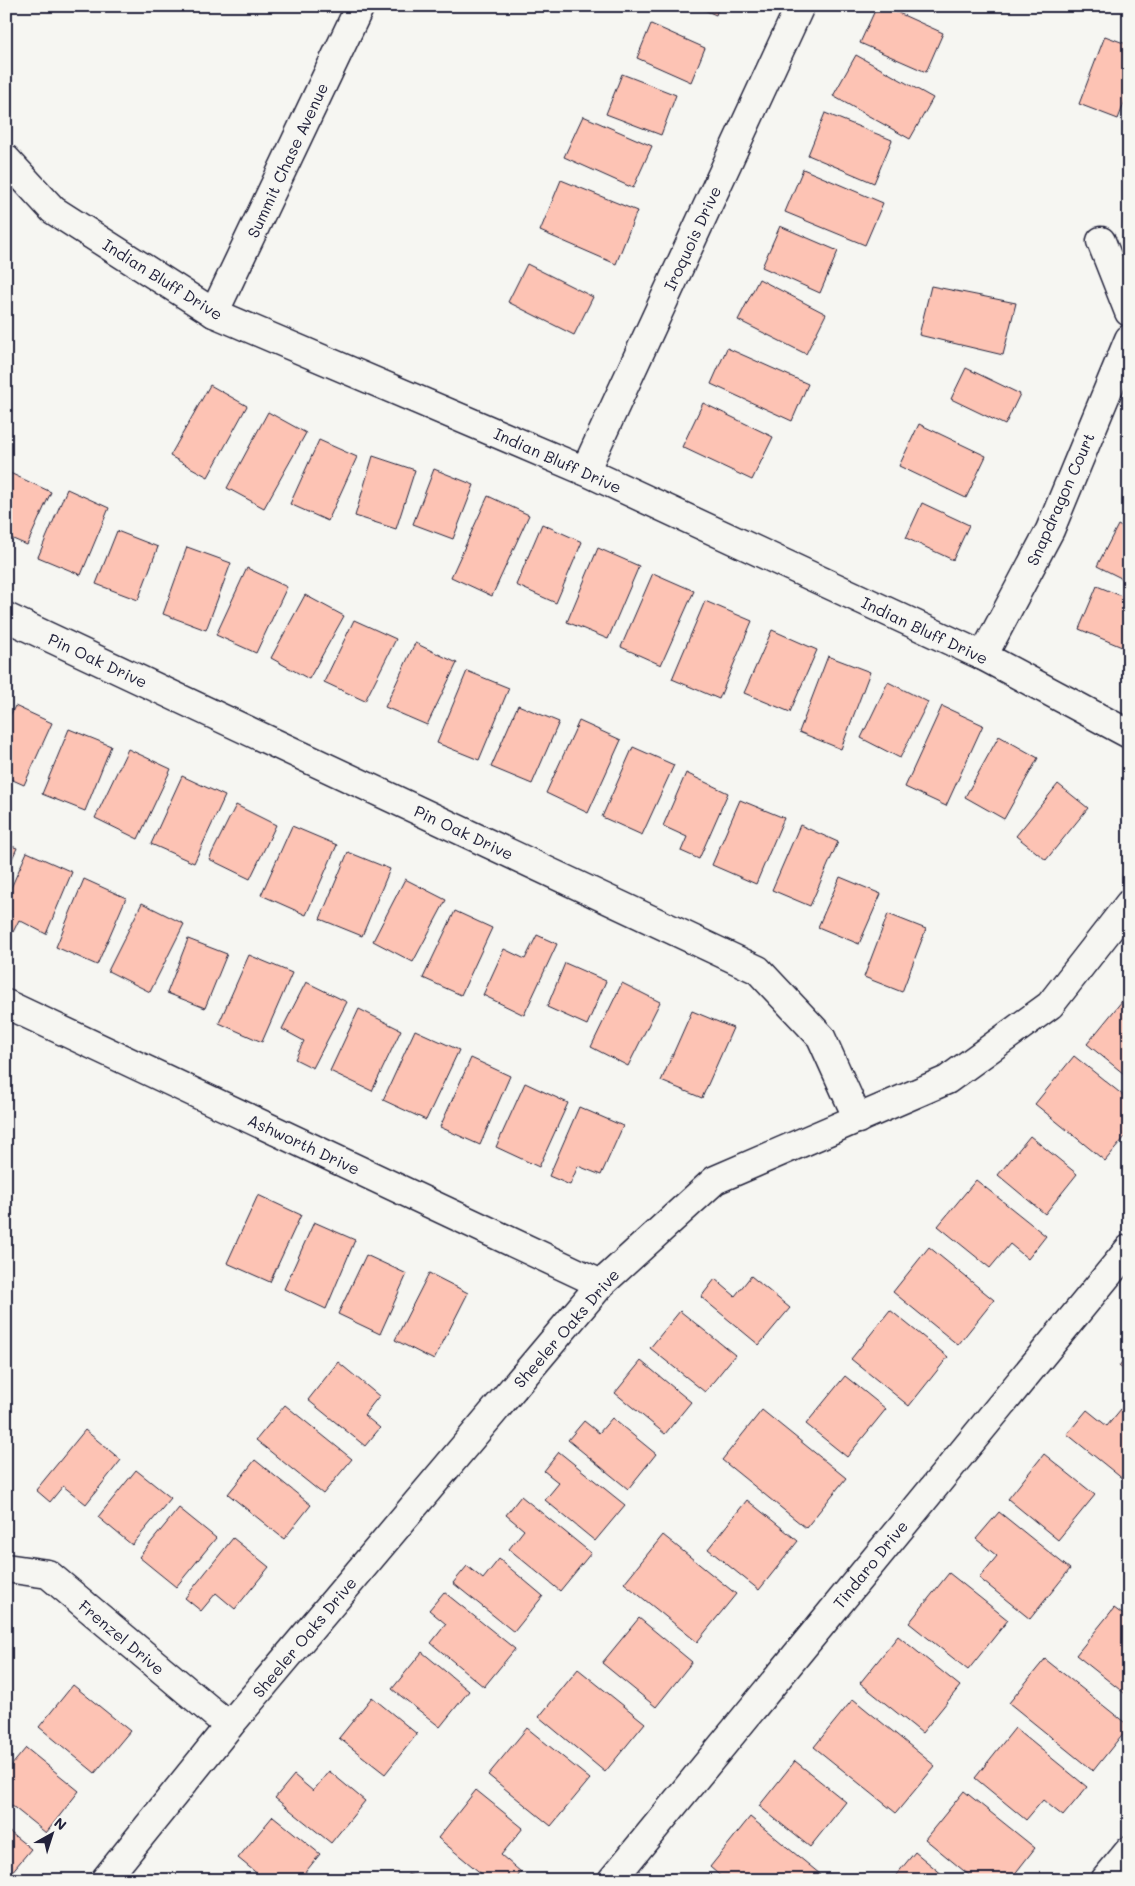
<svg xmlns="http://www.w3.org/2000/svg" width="1135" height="1886" font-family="Mali,sans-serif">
<rect width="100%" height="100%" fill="#f6f6f2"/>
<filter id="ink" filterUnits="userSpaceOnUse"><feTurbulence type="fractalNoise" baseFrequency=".02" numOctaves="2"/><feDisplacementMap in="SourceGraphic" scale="10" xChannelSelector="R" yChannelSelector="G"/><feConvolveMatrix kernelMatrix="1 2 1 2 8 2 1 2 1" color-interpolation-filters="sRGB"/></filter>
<g filter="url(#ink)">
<g fill="#fdc3b4" stroke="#22223b">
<polygon points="695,6 719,6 716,15"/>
<polygon points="877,6 883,6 943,33 926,72 860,43"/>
<polygon points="651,24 705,48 691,82 637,58"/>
<polygon points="1105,36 1129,45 1129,91 1118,119 1079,104"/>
<polygon points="856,55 933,98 910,139 833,96"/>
<polygon points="622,74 676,95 661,135 606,114"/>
<polygon points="825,113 892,140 874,183 808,155"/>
<polygon points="583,116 652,146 633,188 564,157"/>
<polygon points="803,169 883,203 865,245 785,212"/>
<polygon points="561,180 637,211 616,264 540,231"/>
<polygon points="780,226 838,251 820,293 762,267"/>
<polygon points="527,264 593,297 574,335 508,302"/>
<polygon points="759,279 826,314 806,354 738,320"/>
<polygon points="931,286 1016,303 1003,355 919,335"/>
<polygon points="727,348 808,384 792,421 711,384"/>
<polygon points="966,368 1020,394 1005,425 951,399"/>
<polygon points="210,385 247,406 208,477 170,456"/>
<polygon points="703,403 773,437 752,480 682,447"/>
<polygon points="268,412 306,433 264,508 227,488"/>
<polygon points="919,424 986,456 966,498 899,466"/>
<polygon points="319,440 357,457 328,521 290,504"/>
<polygon points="373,456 415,470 396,529 355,516"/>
<polygon points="434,469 474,485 453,539 413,524"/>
<polygon points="10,473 51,492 27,545 6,536 6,482"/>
<polygon points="67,489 109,508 81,575 38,557"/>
<polygon points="488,496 529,515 492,596 451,577"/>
<polygon points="922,503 969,525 953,560 906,538"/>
<polygon points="542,524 582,542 556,603 516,585"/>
<polygon points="1118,525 1129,531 1129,582 1097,566"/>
<polygon points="117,531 158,547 138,600 96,584"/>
<polygon points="187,547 231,563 206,630 163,614"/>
<polygon points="598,548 639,566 608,639 567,622"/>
<polygon points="247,568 287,587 256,653 216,635"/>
<polygon points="653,573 694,591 661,665 621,647"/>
<polygon points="1097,586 1129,599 1129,650 1079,629"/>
<polygon points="305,595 344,616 309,679 271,658"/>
<polygon points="705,601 752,621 719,699 672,679"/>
<polygon points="354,620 396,639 365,701 324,682"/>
<polygon points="772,630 817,650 790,712 744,693"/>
<polygon points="415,643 457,663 427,725 385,707"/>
<polygon points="828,656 870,672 841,749 799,732"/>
<polygon points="467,671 509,688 479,760 437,743"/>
<polygon points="888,682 928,702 900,758 861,738"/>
<polygon points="518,705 559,722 532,784 491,767"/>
<polygon points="15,706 52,723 24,785 6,777 6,724"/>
<polygon points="942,706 983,725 946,806 905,787"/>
<polygon points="579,721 621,740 588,813 546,793"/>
<polygon points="69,729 111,746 85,811 42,794"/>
<polygon points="999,736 1038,758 1004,819 965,797"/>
<polygon points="633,747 674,765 642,835 602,817"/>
<polygon points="128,749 171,769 138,839 95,818"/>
<polygon points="686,773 728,793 699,859 681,851 687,837 663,826"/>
<polygon points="182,776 225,796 194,863 151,844"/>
<polygon points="1058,784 1088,808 1046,860 1016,836"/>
<polygon points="740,800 784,818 756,884 712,865"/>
<polygon points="236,805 276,825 250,879 209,859"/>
<polygon points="800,825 838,842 810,906 772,890"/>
<polygon points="292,826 337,845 306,915 261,895"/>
<polygon points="6,844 17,848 6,872"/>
<polygon points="27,852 72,872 46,934 19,920 13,932 6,929 6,899"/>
<polygon points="348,852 390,869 362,936 320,919"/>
<polygon points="840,877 881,894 859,944 818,927"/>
<polygon points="84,879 126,898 97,965 56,947"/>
<polygon points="405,879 446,900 413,962 373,941"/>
<polygon points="142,903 184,924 150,992 108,971"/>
<polygon points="455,911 492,928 461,995 423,978"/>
<polygon points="888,914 926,929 902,992 864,977"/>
<polygon points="537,935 557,944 524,1015 483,995 504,949 525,959"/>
<polygon points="188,939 227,954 205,1008 167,993"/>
<polygon points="249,955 292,973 262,1042 219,1023"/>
<polygon points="565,963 606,981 587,1025 547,1007"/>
<polygon points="306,982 347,1002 313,1068 295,1059 304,1041 282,1029"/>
<polygon points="622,983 660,1002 628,1066 591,1047"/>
<polygon points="1127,995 1129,996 1129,1078 1087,1044"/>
<polygon points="359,1009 401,1030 372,1091 330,1071"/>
<polygon points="692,1011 733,1028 702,1098 661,1081"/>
<polygon points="415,1030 459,1050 426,1120 383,1100"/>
<polygon points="1074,1056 1129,1100 1129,1132 1105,1161 1035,1104"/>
<polygon points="471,1058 510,1076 480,1145 440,1127"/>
<polygon points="525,1083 568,1103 539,1167 496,1147"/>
<polygon points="579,1107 623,1126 601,1175 578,1166 570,1185 549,1176"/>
<polygon points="1030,1136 1077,1174 1045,1214 998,1175"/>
<polygon points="976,1180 1046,1236 1028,1259 1010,1244 990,1268 938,1226"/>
<polygon points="258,1195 301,1215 270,1282 227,1263"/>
<polygon points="314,1222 355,1240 326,1309 284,1289"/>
<polygon points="929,1247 994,1300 958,1345 893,1292"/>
<polygon points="366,1255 407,1274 380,1334 338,1314"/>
<polygon points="429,1273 468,1293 434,1360 395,1340"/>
<polygon points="751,1276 790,1308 759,1345 701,1297 715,1279 735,1296"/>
<polygon points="890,1310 948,1357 909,1406 851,1359"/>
<polygon points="680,1311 735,1355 705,1392 650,1348"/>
<polygon points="1129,1353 1129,1374 1119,1366"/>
<polygon points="641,1361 691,1402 665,1434 615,1393"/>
<polygon points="338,1362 379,1396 364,1415 380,1428 365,1446 308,1400"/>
<polygon points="845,1376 886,1409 847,1457 806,1424"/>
<polygon points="1126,1403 1129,1405 1129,1484 1067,1434 1087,1410 1107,1426"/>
<polygon points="285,1405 352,1459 323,1494 256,1440"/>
<polygon points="762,1410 846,1478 806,1528 722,1460"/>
<polygon points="612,1418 656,1454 628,1489 568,1440 584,1421 599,1433"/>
<polygon points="85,1430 121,1460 86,1504 63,1486 50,1502 36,1490"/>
<polygon points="559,1452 625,1505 595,1541 545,1500 559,1483 544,1471"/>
<polygon points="1044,1454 1095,1495 1058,1540 1008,1499"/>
<polygon points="255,1460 311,1505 284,1539 228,1494"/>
<polygon points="136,1470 171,1498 132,1545 98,1517"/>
<polygon points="521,1496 591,1553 560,1591 509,1549 524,1530 506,1515"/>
<polygon points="747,1500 798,1541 759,1590 708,1549"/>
<polygon points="179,1508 216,1538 176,1587 139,1557"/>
<polygon points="999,1512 1070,1569 1030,1619 979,1578 997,1556 976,1539"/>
<polygon points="663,1535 736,1594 697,1642 624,1583"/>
<polygon points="233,1538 269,1567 235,1609 216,1593 201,1611 185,1598"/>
<polygon points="499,1559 543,1596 514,1632 453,1583 467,1566 483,1579"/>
<polygon points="949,1573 1008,1620 968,1670 909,1623"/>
<polygon points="444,1592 515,1649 484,1687 431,1643 446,1624 429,1610"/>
<polygon points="1114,1608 1129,1619 1129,1697 1076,1655"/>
<polygon points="639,1618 692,1662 656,1707 602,1663"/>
<polygon points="898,1636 960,1686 922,1733 860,1683"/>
<polygon points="422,1652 469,1691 440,1727 392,1689"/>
<polygon points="1045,1659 1129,1726 1093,1771 1009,1703"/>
<polygon points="578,1669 645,1723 605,1772 539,1717"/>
<polygon points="73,1685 130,1731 95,1773 39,1727"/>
<polygon points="372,1697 417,1734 385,1774 339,1738"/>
<polygon points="853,1699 935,1766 896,1813 814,1747"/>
<polygon points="527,1728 590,1779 551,1826 488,1775"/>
<polygon points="1015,1728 1087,1787 1063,1816 1043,1800 1026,1820 975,1778"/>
<polygon points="26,1748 79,1791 46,1833 6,1801 6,1772"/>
<polygon points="795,1761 846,1802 810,1847 759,1806"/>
<polygon points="329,1771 365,1801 331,1843 275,1798 294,1775 313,1791"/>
<polygon points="476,1790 523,1828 501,1855 521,1872 515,1880 489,1880 438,1838"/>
<polygon points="964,1791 1035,1848 1010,1880 975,1880 925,1839"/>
<polygon points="273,1816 320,1854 299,1880 265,1880 238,1858"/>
<polygon points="750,1817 820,1874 815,1880 725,1880 710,1867"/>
<polygon points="6,1829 31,1849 6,1879"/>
<polygon points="915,1852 949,1880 892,1880"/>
<polygon points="408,1874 426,1880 407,1880"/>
</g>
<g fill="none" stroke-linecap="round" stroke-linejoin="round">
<g stroke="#22223b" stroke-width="31">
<g id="minor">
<polyline points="6,159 53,210 214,313 585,471 983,656 1129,734"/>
<polyline points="1101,241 1129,312"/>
<polyline points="214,313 360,6"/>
<polyline points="585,471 800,6"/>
<polyline points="6,617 758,970 821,1037 858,1119"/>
<polyline points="983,656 1050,530 1129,339"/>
<polyline points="6,1004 601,1284"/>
<polyline points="6,1568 48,1574 229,1726"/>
<polyline points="105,1880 229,1726 601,1284 715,1180 947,1080 1050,1005 1129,904"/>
<polyline points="612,1880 1129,1249"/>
<polyline points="1105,1880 1129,1851"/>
</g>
</g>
<use href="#minor" stroke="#f6f6f2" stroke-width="28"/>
</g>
</g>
<g text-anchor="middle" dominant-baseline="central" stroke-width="5" stroke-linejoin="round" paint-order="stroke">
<g font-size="16" fill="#22223b" stroke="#f6f6f2">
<text transform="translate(287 160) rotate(-65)">Summit Chase Avenue</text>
<text transform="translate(692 238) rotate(-65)">Iroquois Drive</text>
<text transform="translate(163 279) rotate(32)">Indian Bluff Drive</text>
<text transform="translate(558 460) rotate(24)">Indian Bluff Drive</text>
<text transform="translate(1060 499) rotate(-66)">Snapdragon Court</text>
<text transform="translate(925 630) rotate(25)">Indian Bluff Drive</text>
<text transform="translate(98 660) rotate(25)">Pin Oak Drive</text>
<text transform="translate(464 832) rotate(25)">Pin Oak Drive</text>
<text transform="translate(304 1144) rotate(25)">Ashworth Drive</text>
<text transform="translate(566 1328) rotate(-49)">Sheeler Oaks Drive</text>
<text transform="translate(870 1564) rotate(-51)">Tindaro Drive</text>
<text transform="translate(122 1637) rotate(40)">Frenzel Drive</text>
<text transform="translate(304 1637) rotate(-50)">Sheeler Oaks Drive</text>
</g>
</g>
<rect width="1135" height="1886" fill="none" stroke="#f6f6f2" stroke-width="25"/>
<rect x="12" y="12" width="1110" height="1861" fill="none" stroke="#22223b" stroke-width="2" filter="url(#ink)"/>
<g transform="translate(52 1834) rotate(39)" stroke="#f6f6f2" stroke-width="4" paint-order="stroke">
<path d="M0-4L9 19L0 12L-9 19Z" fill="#22223b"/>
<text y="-8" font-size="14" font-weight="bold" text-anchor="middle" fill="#22223b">N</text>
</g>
</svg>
